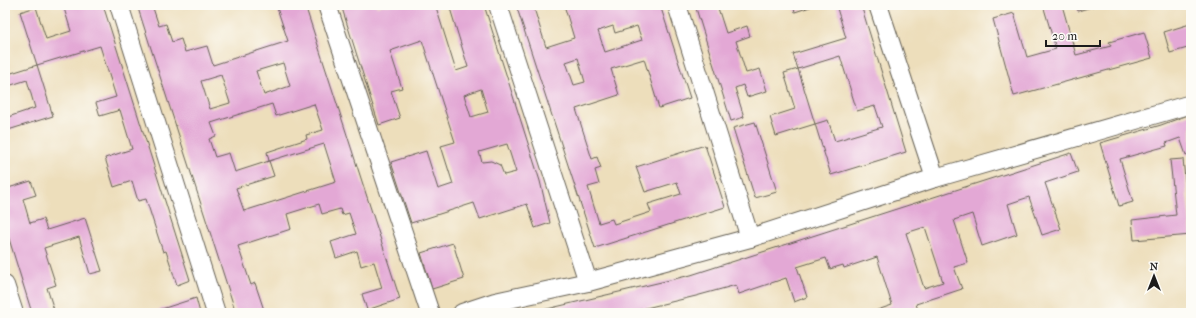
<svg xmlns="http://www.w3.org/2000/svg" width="1196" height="318" font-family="'IM FELL French Canon',serif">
<rect width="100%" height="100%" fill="#fdfcf7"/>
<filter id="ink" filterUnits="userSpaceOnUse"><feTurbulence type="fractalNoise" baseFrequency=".025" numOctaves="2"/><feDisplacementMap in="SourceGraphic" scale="8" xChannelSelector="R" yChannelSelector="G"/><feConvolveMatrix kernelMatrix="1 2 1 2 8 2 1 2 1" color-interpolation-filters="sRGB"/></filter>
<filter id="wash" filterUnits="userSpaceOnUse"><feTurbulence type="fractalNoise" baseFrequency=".012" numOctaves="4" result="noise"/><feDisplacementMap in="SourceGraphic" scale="16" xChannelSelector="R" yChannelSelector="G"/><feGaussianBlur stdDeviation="0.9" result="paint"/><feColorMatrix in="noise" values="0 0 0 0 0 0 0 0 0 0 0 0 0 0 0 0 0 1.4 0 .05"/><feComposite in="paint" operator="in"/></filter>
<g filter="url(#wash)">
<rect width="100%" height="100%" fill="#eddebb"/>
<g id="blocks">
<g fill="#e3a8d5" fill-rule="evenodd">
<polygon points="63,5 103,5 190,280 177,285 166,251 163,252 146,199 138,201 132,181 114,187 105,158 132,149 120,110 100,116 96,103 116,97 100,46 37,65 20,12 36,7 46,39 71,31"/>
<path d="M137 5H152L159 26 166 24 172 42 181 39 185 52 207 46 213 65 288 41 276 5H305L400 299 367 310 362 294 382 288 374 262 361 266 357 251 336 258 331 242 356 234 349 213 342 215 340 209 322 214 319 204 287 214 291 229 238 246 251 285 255 283 265 313H236ZM283 63 290 86 264 95 256 71ZM221 75 230 103 210 109 201 81ZM272 104 276 116 314 104 323 130 306 135 307 139 267 152 269 161 324 144 336 182 244 211 236 188 274 176 269 161 235 172 229 153 215 157 209 139 216 136 211 123Z"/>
<path d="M341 5H376L377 7 382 5H441L436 7 456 71 468 67 449 5H484L540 181 550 223 535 228 527 204 480 219 474 203 411 223 391 162 426 151 438 189 453 184 441 146 455 142 422 40 390 51 402 88 391 91 400 118 379 125ZM481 89 488 112 471 117 464 95ZM507 144 516 172 504 175 500 165 491 161 482 162 479 152Z"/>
<path d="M516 5H533L546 47 574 38 564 5H660L690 98 659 108 644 59 611 69 619 95 576 109 592 159 597 157 601 168 595 170 599 184 588 187 599 223 612 219 614 224 651 212 648 204 681 194 677 182 645 192 636 167 705 145 725 207 595 248ZM613 26 615 33 637 26 642 40 605 52 598 31ZM578 58 585 82 574 85 566 62Z"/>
<polygon points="695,5 717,5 726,33 747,26 750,36 736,41 746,73 760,69 767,91 747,97 743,85 735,88 744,117 731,121"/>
<polygon points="793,5 816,5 795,12"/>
<polygon points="836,5 861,5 906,152 831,175 815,124 828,120 835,141 882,127 875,106 857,111 840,56 798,69 793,54 846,38"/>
<polygon points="1043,5 1062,5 1076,55 1111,46 1109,42 1144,32 1152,58 1014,96 993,19 1014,13 1027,57 1056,49"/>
<polygon points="1076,5 1098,5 1078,11"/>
<polygon points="1190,24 1191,47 1170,53 1164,32"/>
<polygon points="37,65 53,116 5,131 5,118 35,108 27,80 5,87 5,75"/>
<polygon points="798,69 815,124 776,136 770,117 795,109 784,73"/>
<polygon points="1191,114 1191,153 1186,155 1180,138 1166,143 1167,146 1120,159 1133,202 1119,206 1100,143 1161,125"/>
<polygon points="755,122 777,192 755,198 733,128"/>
<path d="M1071 153 1078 172 1045 183 1061 229 1042 235 1029 197 1008 204 1017 234 982 246 972 214 954 220 968 263 954 267 962 289 916 304 919 313H869L892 305 877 257 844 268 843 265 830 269 826 258 797 267 807 297 794 302 786 278 739 294 736 285 696 296 625 313H530L691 275ZM925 227 943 282 924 288 906 233Z"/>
<polygon points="1183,159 1191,235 1134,240 1132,220 1176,215 1170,160"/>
<polygon points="31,181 36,195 23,199 30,223 43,219 47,230 85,218 102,271 90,274 79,237 44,248 56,285 47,288 55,313 32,313 5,226 5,189"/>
<polygon points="453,243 464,279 432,289 421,253"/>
<polygon points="196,298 200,313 149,313"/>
</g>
</g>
</g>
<g filter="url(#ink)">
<use href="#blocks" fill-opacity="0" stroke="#656054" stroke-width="1"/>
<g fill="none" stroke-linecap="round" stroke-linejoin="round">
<g stroke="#656054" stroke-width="20">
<g id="minor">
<polyline points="119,5 216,313"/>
<polyline points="327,5 430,313"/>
<polyline points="498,5 588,282"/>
<polyline points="677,5 750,238"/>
<polyline points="878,5 935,178"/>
<polyline points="5,285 14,313"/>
<polyline points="462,313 495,302 588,282 750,238 935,178 1191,104"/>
</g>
</g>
<use href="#minor" stroke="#fff" stroke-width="18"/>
</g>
</g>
<rect width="1196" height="318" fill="none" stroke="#fdfcf7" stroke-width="20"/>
<g transform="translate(1154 276)" stroke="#fdfcf7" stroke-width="3" paint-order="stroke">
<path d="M0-3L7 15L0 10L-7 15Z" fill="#1c1c1c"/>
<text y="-6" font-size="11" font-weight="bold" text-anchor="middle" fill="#1c1c1c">N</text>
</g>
<path d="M1046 40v6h54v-6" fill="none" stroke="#1c1c1c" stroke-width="2"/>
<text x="1052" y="40" font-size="12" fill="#1c1c1c" stroke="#fdfcf7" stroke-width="3" paint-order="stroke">20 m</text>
</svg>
